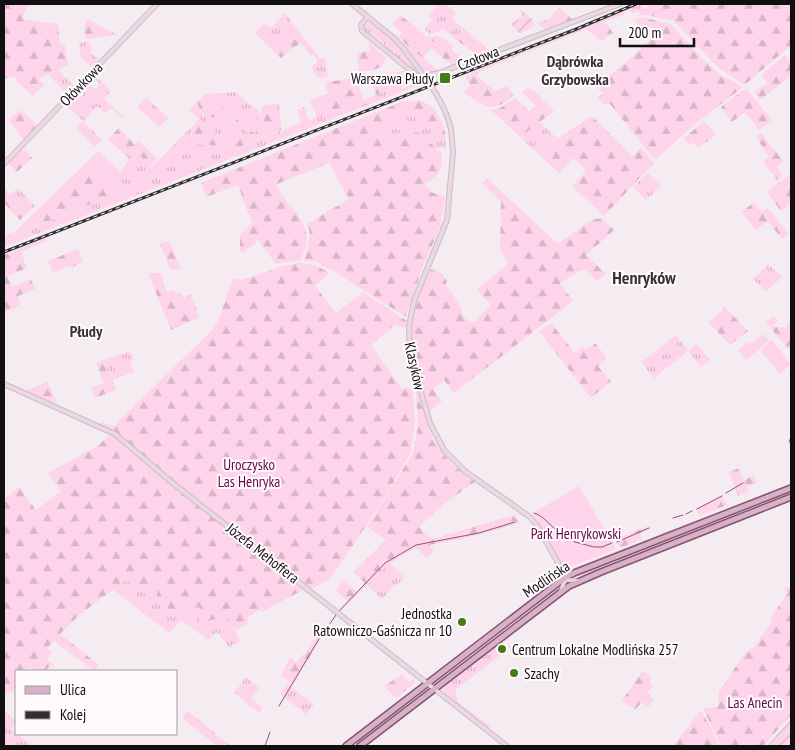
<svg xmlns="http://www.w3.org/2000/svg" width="795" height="750" font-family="'PT Sans Narrow',sans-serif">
<defs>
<pattern id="grass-tufts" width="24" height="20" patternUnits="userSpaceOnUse" patternTransform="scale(1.25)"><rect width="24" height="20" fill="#fdd4e9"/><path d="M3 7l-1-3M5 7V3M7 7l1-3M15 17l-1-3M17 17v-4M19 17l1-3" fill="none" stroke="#d8b5c7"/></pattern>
<pattern id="forest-firs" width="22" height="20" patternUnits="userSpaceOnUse" patternTransform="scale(1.25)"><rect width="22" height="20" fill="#fdd4e9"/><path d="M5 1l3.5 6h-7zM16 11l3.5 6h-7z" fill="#d8b5c7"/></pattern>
<pattern id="garden-furrows" width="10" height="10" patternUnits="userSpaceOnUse" patternTransform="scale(1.25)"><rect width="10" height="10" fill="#fdd4e9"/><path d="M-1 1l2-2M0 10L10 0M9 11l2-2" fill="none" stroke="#d8b5c7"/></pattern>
</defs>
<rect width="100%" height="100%" fill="#f5ecf1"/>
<g fill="url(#grass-tufts)">
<polygon points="433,4 445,4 456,13 452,19 461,26 458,29 463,33 463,37 458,41 443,29 435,33 430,34 424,29 432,19 429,16 436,7"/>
<polygon points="641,4 643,4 641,5 643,9 645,8 650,16 643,15 636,16 640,14 639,11 632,14 630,10 623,12 624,15 608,20 480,71 465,75"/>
<polygon points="285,13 301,34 281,46 275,53 255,33 265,23 271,28"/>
<polygon points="367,22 370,23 396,43 419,74 389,50 381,41 365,30 364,25"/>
<polygon points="413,25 442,50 435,51 431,48 427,53 405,35"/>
<polygon points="305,39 320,59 325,58 328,77 318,78 311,67 318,61 313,54 311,56 300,42"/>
<polygon points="90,41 91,53 100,61 92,68 81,58 79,43"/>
<polygon points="404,43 439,71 425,74"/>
<polygon points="58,70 75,87 68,94 48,75"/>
<polygon points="93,74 111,91 104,99 124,116 123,118 111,108 105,113 97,106 83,121 102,140 95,147 76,128 83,121 65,104 75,93 80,98 84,94 79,89 86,82 96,90 100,84 92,76"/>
<polygon points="418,82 419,84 409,89 4,247 4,238 10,233 12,236 122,192 109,180 120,172 129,159 125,155 132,148 152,167 194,124 194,139 197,144 222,146 228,152 301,123 297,110 304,107 309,120 403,85 402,87 404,88"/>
<polygon points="235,92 259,111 258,127 255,134 206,94"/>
<polygon points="146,97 168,118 159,127 137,107"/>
<polygon points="405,100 446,139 446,148 436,148 435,146 428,142 422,134 410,130 395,134 376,135 373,132 373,128 401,107 394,105"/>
<path d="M197 102C201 121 216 116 229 120 236 122 243 129 249 134L248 136H243L237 133 222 138 189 110Z"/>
<polygon points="539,122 557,138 536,152 520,137"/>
<polygon points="648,173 661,186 646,200 633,187"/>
<polygon points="18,188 35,206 27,213 10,195"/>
<polygon points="768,264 782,277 766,292 753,279"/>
<polygon points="676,335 688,351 697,344 710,360 701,367 688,351 654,378 641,362"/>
<polygon points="130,351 134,360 130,362 134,372 112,380 104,360"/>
<polygon points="736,512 738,515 578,577 577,574"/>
<polygon points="712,514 714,515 699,522 575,569 574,568"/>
<polygon points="390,563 405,578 392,588 382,599 367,585"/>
<polygon points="128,581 153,589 155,586 159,586 155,602 179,618 185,611 198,607 202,610 226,615 240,641 229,647 217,632 208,640 181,620 169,633 112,589 123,582"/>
<polygon points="563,582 562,585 477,652 472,652"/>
<polygon points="507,643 511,647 455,690 458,702 490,726 488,728 454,702 442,689 496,645 498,647 495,649 501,654 506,650 505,649 508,646"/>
<polygon points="246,677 259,688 251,698 263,708 259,713 234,693"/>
<polygon points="291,687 314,705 306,714 285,698"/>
<polygon points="4,710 16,721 11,729 33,746 4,746 4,733 5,731 4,730"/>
<polygon points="188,711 228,744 231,746 217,746 182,718"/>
</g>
<g fill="url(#forest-firs)">
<polygon points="4,4 28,4 22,19 58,24 60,45 65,45 68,65 39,79 44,85 33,96 16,81 15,76 4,79"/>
<path d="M654 4H791V45L747 83 743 84 717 67 673 20C662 17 652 21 645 8Z"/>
<polygon points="559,8 573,20 547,30 537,23 554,17 552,15"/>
<polygon points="400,15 413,25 405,35 427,53 423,58 401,40 399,37 402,33 392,24"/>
<path d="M641 17 671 24 702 58 718 73 743 87 695 124 655 160 610 104H604L598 97 603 94 595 85C616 71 635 56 652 37L634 21Z"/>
<polygon points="88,19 117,35 86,39 84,27"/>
<polygon points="604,21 613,33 601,41 586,29"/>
<polygon points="461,26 490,51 478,56 458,41 463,37 463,33 458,29"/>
<polygon points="301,34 305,39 281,58 275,53 280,46"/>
<polygon points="438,35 453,45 452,50 460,56 457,61 460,63 453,66 435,51 442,49 426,36 432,37"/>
<polygon points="369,43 386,57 386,60 383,62 383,66 373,70 359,72 357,53 370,51"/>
<polygon points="785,55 791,62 791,76 760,100 754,92 767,83 761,75"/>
<polygon points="404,71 411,75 407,84 376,95 370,76"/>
<path d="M480 71 477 76 495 91 508 86 513 96C492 114 483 107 464 92L470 85 465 76Z"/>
<polygon points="357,78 363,100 317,117 310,100 327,95 326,82"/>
<polygon points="528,88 533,90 554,111 520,137 491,110 500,108 515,98 529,111 536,106 522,92"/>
<polygon points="745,89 748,90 772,121 759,130 745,112 732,122 721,107"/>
<path d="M206 94 255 134C260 124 257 114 264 105L279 104 281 130 228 152 222 146 197 144C192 136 192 126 199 118L222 137 237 133 243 136H248L249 134 231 120 223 122 218 118C208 118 200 113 197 102Z"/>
<path d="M418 100C436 104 444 122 446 139L406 102Z"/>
<path d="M394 105 401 107V115L394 121 373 128V132L376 135 395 134 410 130 422 134 428 142 435 146 437 151 442 152C441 172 442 173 425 184L426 187 430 188V192L445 196 440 227 420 274 406 317 335 272 314 261H304C307 249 313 236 307 224L349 199 329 163 277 184 280 190 279 191 291 207 292 206C307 228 311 235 301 260L276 264 257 239 255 241 256 243 246 250V252H240V235L252 223 238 185 206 197 201 183Z"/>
<polygon points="21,110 38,126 24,140 8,120"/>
<polygon points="592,116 632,156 641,148 654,163 604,216 572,186 586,171 574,158 559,173 536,152"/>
<polygon points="704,121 716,135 698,148 693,142 689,145 684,138"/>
<polygon points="119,128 135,144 139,141 157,159 150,166 132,148 125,155 108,139"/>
<polygon points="761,133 784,162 776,166 783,176 777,180 763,162 769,157 756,137"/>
<polygon points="20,150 25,150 32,158 17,172 7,163"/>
<polygon points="88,161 122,192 10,236 81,168"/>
<polygon points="791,174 791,203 781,211 767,192"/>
<path d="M487 178 558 244 591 220 602 218 614 230 586 255 606 274 597 281 585 270 579 271 560 283 573 301 454 393 444 380 433 389 442 401 430 412C423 386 411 359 411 332 410 309 421 288 431 269L441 273 447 281 446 285 460 305 464 318 473 323 491 306 477 289 508 264 500 248 501 202 482 183Z"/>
<polygon points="4,188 27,213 20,220 4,203"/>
<polygon points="754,202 762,212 768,208 789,234 782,239 768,221 756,230 742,212"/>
<polygon points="45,238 46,241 21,252 27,268 7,276 12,287 31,279 35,289 18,296 20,303 19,306 4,312 4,255"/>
<polygon points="169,241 181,269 170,269 160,244"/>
<polygon points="78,249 83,260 81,263 70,268 68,266 53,273 48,261"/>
<polygon points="299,263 315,265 330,273 315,286 336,313 363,292 407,321 405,329 396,324 371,345 402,389 408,387 413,391 415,423 410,454 385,497 337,569 328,580 312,589 306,585 305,589 261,612 259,610 247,618 249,623 235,631 226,615 202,623 199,616 202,610 198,607 185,611 179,619 155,602 159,586 155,586 151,591 144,594 128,581 123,582 78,616 60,634 99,665 94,671 54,641 47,648 52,652 47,659 54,665 54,668 51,665 45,671 34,671 29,667 26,671 16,671 16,687 14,691 4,694 4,499 19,487 36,510 61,491 48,473 98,446 113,431 100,424 100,422 114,426 213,329 220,317 221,312 233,278 241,280 283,266"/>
<polygon points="148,273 161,273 166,291 174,290 175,293 179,292 184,298 191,294 199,317 197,319 171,330"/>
<polygon points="725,307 748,331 730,345 709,323"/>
<polygon points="774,316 778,321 772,326 787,328 786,325 791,321 791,353 766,322"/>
<polygon points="551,323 575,353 583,347 585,350 595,343 607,358 598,366 611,381 591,398 539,331"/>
<polygon points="104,360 116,390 95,398 91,388 104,383 96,363"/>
<polygon points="48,382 56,401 52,403 25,391"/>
<path d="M418 390 433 441 451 463 475 482 445 503 419 527 432 539 513 515 520 523 461 539 429 545 434 550 427 558 416 548C385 562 364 589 340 612L339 610 348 601 335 590 345 580 357 592 365 583 353 572 386 540 367 527 413 453 418 426 416 391Z"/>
<polygon points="739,468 744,480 754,475 757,483 747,487 748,492 738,496 729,472"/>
<polygon points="722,495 727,505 699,516 696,509"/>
<polygon points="649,526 650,529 640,533 642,539 620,548 615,539"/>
<polygon points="791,586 791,715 763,746 721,746 703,708 718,707 719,691 746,652 754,647 773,619 771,617 788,593 784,589"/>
<polygon points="316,635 321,638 285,698 280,694 287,684 289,685 291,683 281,676 290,657 297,663 303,654 305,655"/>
<polygon points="643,671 650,676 651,681 649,683 653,686 647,693 654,700 648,707 642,702 635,710 622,700"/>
<polygon points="402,674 409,682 414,679 415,683 396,698 387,690 386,685"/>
<polygon points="701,710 711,728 718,746 673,746"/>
</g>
<g fill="#fdd4e9">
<polygon points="98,151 120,172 109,180 88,161"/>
<polygon points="763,334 769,341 746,360 738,350 748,342 750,344"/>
<polygon points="772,340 791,364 780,374 760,350"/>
<polygon points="579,486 616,549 570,567 564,566 559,560 533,513"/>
</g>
<g fill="url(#garden-furrows)">
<polygon points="520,9 533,20 532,22 536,25 520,34 511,24 522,17"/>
<polygon points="791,719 791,746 767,746"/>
</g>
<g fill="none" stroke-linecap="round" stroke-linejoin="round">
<g stroke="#8f5878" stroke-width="1">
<polyline points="789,442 791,437"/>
<polyline points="726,493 743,483"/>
<polyline points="697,509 722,496"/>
<path d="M534 513C543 515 550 526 558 531"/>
<polyline points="686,514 692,511"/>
<polyline points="673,518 683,515"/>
<polyline points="560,532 575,542 594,547"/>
<polyline points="617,542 649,528"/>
<polyline points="595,547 602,547 612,543"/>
<polyline points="339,611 385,563 416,545 479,533 515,522"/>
<polyline points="329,625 336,615"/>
<polyline points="279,706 319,639"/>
<polyline points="265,746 270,732"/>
</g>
<g stroke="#c7bec3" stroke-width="6">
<g id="secondary">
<polyline points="352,4 395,39 404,49"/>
<polyline points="367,17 361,25 362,31 417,76 425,76 439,73 620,4"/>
<polyline points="451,129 453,153 447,220 414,301 409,326 410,354 430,423 444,450 466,472 530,517 538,527 566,577"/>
<polyline points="4,164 157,4"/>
<polyline points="4,384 115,434 175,485 507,746"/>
<polyline points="566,577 568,580 578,581"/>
<polyline points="561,591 566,577"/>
</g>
</g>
<g stroke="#82566e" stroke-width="8">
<g id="primary">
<polyline points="346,746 566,577 574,573 791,488"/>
<polyline points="360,746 569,586 601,572 791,497"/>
</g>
</g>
<use href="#secondary" stroke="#ecd8e3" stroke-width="4"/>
<use href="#primary" stroke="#d8b0c7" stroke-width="5"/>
<g stroke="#312e2f" stroke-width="3">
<polyline id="rail" points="4,252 574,30 636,4"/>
</g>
<use href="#rail" stroke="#fffbfd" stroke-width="1" stroke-dasharray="4" stroke-linecap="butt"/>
<g stroke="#c7bec3" stroke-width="6" stroke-linecap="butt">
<path id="secondary-bridge" d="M404 49C422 74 444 98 451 129"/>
</g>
<use href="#secondary-bridge" stroke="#ecd8e3" stroke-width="4"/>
</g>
<g fill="#437d16" stroke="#fffbfd" stroke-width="2">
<rect x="439" y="72" width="12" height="12" rx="2.5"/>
<circle cx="462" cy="622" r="5"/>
<circle cx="502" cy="649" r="5"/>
<circle cx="514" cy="673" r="5"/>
</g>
<g text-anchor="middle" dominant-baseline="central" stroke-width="4" stroke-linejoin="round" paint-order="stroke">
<g font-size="15" fill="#120f10" stroke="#fffbfd">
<text transform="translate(478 58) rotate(-21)">Czołowa</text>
<text transform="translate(81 84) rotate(-46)">Ołówkowa</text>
<text transform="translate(415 366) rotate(77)">Klasyków</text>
<text transform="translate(263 553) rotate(38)">Józefa Mehoffera</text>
<text transform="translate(546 579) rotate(-34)">Modlińska</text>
</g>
<g font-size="15" fill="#120f10" stroke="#fffbfd" text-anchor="end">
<text x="434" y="78">Warszawa Płudy</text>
<text x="452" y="613">Jednostka<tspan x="452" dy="17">Ratowniczo-Gaśnicza nr 10</tspan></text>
<text x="512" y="649" text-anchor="start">Centrum Lokalne Modlińska 257</text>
<text x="524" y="673" text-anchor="start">Szachy</text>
</g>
<g font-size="15" fill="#67084a" stroke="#fffbfd">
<text x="249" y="464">Uroczysko<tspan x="249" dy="17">Las Henryka</tspan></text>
<text x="576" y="533">Park Henrykowski</text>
<text x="755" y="702">Las Anecin</text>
</g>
<g font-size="16" font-weight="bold" fill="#393235" stroke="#fffbfd">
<text x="575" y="61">Dąbrówka<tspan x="575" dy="18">Grzybowska</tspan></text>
<text x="86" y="331">Płudy</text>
</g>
<g font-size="18" font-weight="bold" fill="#393235" stroke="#fffbfd">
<text x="644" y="277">Henryków</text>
</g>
</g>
<rect width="795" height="750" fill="none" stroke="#120f10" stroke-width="10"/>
<rect x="15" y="670" width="162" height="65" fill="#fffbfd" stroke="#a09d9e"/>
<rect x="25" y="686" width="25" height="8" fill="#d8b0c7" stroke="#a09d9e"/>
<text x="60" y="695" font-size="15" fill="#120f10">Ulica</text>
<rect x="25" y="711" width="25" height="8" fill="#312e2f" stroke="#a09d9e"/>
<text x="60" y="720" font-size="15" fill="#120f10">Kolej</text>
<path d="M620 38v8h74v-8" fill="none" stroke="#120f10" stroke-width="2.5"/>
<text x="628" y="38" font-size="15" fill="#120f10" stroke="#fffbfd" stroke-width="4" paint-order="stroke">200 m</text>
</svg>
